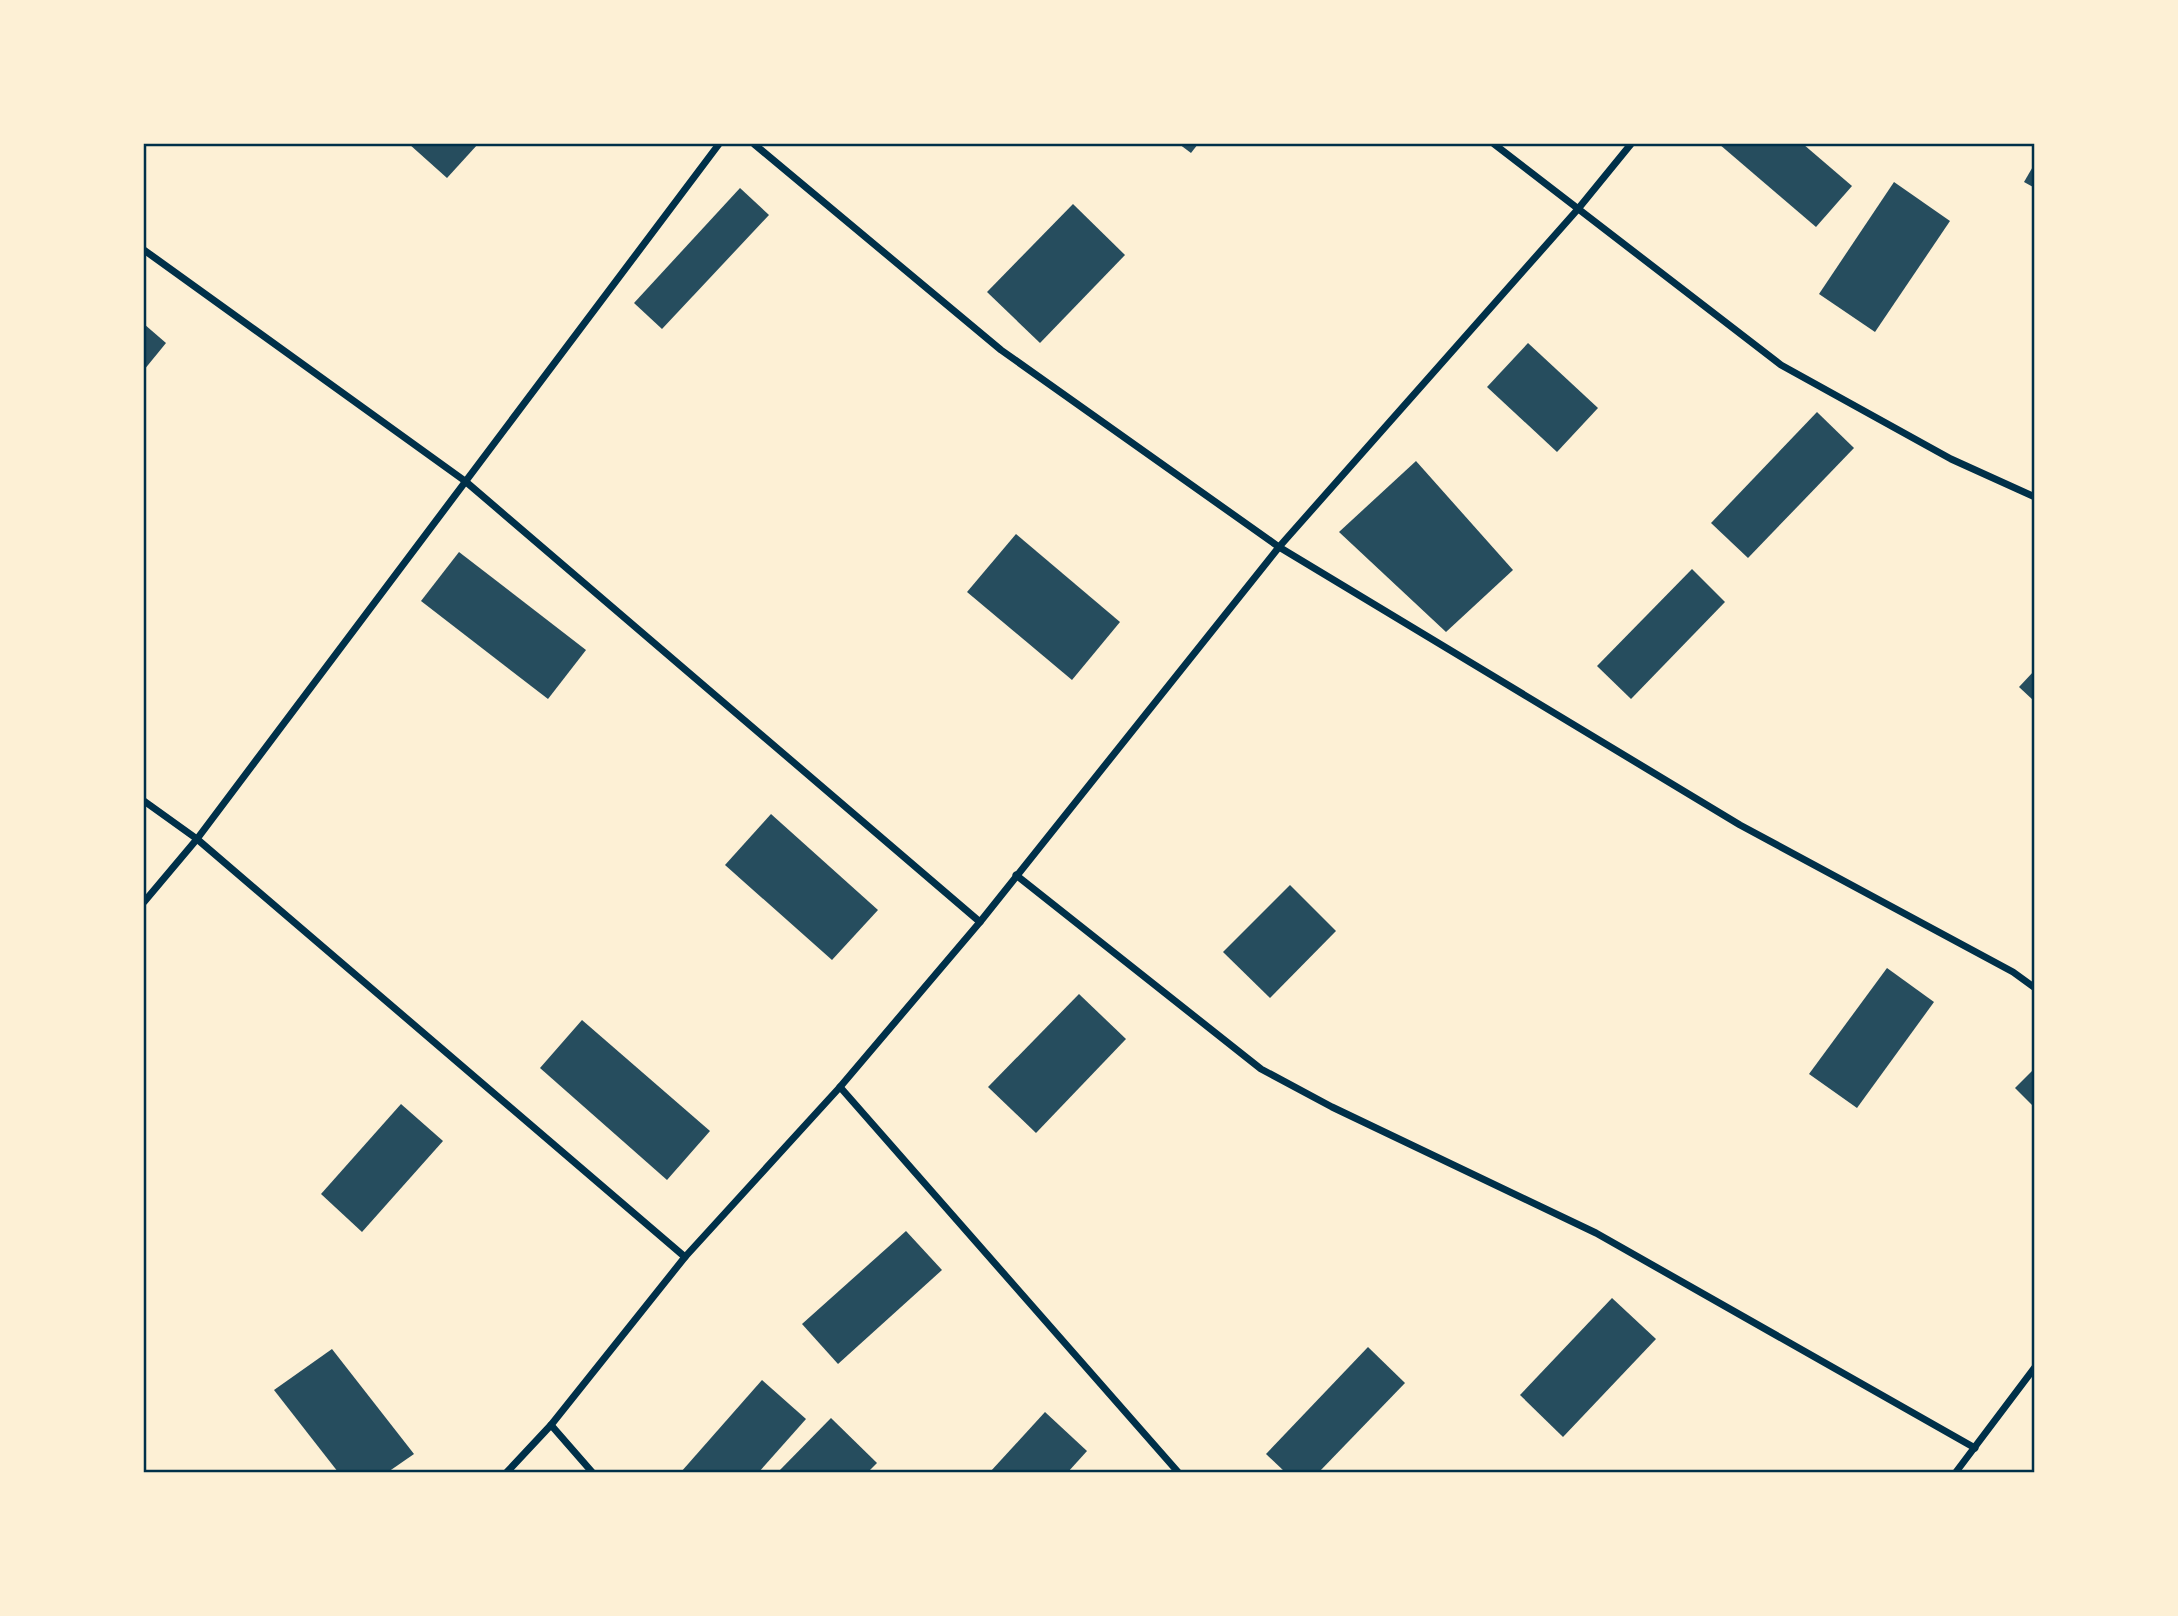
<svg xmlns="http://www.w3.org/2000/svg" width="2178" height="1616" font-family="Karla,sans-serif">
<rect width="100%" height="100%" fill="#fdf0d5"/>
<g fill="#264d5e">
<polygon points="409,144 478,144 447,178"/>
<polygon points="1179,144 1198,144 1191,153"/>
<polygon points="1719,144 1803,144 1852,186 1816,227"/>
<polygon points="2035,163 2035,188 2024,182"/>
<polygon points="1894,182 1950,221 1875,332 1819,294"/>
<polygon points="740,188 769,215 662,329 634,303"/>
<polygon points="1073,204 1125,255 1040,343 987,292"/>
<polygon points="144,324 166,343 144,370"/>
<polygon points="1528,343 1598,408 1557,452 1487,387"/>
<polygon points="1817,412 1854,448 1748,558 1711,523"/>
<polygon points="1416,461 1513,570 1446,632 1339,532"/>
<polygon points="1016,534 1120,622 1072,680 967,592"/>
<polygon points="459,552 586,650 548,699 421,601"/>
<polygon points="1692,569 1725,602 1631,699 1597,666"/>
<polygon points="2035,670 2035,702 2019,687"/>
<polygon points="771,814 878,910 832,960 725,865"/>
<polygon points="1290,885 1336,931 1270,998 1223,952"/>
<polygon points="1887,968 1934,1002 1857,1108 1809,1074"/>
<polygon points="1079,994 1126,1039 1036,1133 988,1087"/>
<polygon points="582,1020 710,1131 667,1180 540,1068"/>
<polygon points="2035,1068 2035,1108 2015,1088"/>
<polygon points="401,1104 443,1141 362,1232 321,1194"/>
<polygon points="906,1231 942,1270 838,1364 802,1324"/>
<polygon points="1612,1298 1656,1339 1563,1437 1520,1395"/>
<polygon points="1368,1347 1405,1383 1319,1472 1285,1472 1266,1454"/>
<polygon points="332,1349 414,1454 388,1472 338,1472 274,1390"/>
<polygon points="762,1380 806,1419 759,1472 681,1472"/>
<polygon points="1045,1412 1087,1451 1068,1472 990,1472"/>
<polygon points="831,1418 877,1463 868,1472 778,1472"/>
</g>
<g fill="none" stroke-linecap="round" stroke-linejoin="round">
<g stroke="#003049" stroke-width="7">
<polyline points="754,144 1001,350 1279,547 1740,825 2013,972 2035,988"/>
<polyline points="1494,144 1781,365 1951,459 2035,497"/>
<polyline points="144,250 465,481 980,922"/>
<polyline points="144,801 197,839 685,1257"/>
<polyline points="1016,875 1261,1069 1332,1107 1596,1233 1975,1448"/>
<polyline points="144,902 197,839 719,144"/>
<polyline points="840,1087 1178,1472"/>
<polyline points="551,1425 592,1472"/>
<polyline points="507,1472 551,1425 685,1257 840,1087 980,922 1279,547 1578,209 1631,144"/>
<polyline points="1956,1472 2035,1367"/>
</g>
</g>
<rect width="2178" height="1616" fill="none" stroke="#fdf0d5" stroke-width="290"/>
<rect x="145" y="145" width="1888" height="1326" fill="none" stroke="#003049" stroke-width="2.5"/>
</svg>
